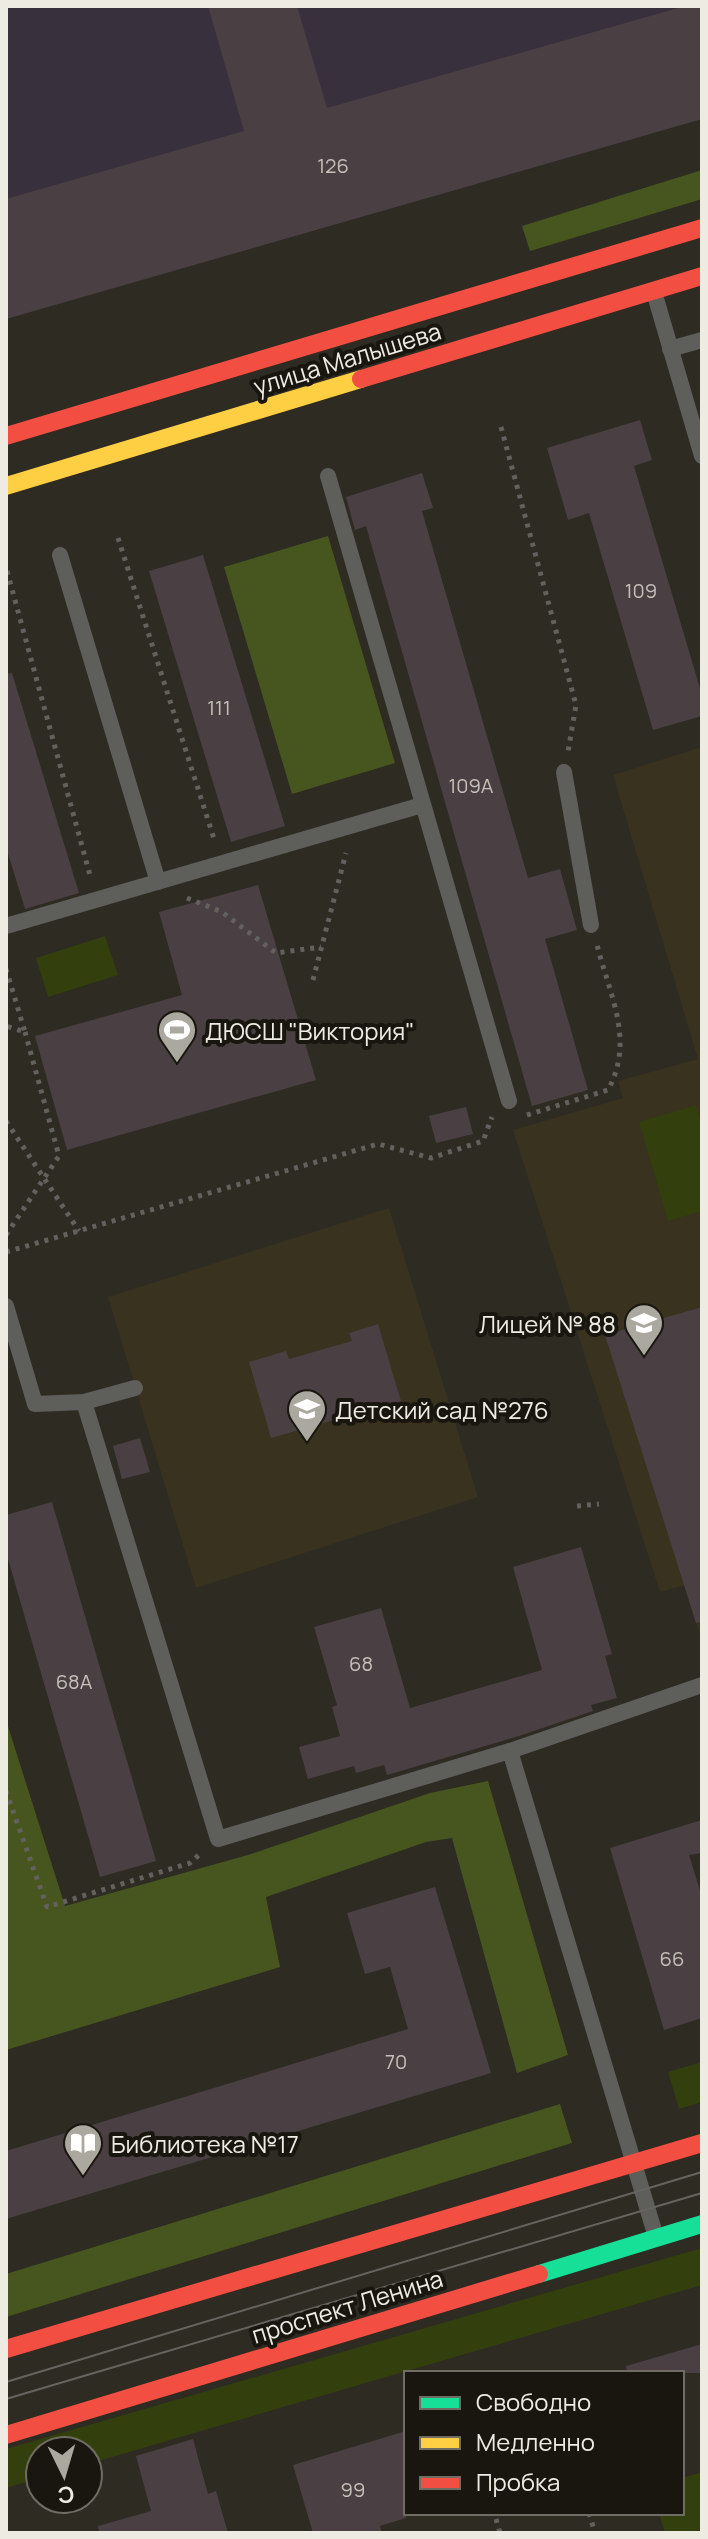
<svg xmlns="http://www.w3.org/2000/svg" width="708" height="2539" font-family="Manrope,sans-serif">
<rect width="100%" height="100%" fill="#2e2b23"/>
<g fill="#38321f">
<polygon points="702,747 702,1641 685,1585 660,1592 513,1130 623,1098 618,1081 698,1059 613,775"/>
<polygon points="389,1208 478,1497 196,1588 108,1297"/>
</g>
<polygon fill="#38303d" points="6,6 702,6 702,119 6,319"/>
<g fill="#333f0d">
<polygon points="105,936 118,975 48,997 36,958"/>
<polygon points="696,1105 702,1128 702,1211 668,1221 639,1122"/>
<polygon points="702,2062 702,2102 679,2109 668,2072"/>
<polygon points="702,2248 702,2285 88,2464 88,2451 40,2451 40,2478 6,2488 6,2449"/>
<polygon points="702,2472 702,2533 665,2533 659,2513 682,2513 682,2478"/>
</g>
<g fill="#47551f">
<polygon points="702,170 702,199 530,251 522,226"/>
<polygon points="328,536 395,763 292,794 224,567"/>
<polygon points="6,1720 65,1906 248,1855 430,1793 488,1781 568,2055 517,2073 452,1838 426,1842 266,1897 280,1967 6,2050"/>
<polygon points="560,2104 572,2143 6,2317 6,2274"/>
</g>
<g fill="#4a3f42">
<polygon points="208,6 297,6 327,108 685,6 702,6 702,119 6,319 6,199 244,131"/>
<polygon points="640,420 652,460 634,466 702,695 702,716 653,730 589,513 568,520 547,448"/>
<polygon points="422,473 433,508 422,511 528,878 560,869 577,930 545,939 588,1090 532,1106 366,526 355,530 346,497"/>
<polygon points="203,555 285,826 231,842 149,571"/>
<polygon points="12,673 79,893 25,909 6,847 6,674"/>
<polygon points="258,885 316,1080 67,1150 35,1036 182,995 159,912"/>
<polygon points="466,1107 473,1134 436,1143 429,1116"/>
<polygon points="702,1307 702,1622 696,1623 605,1335"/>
<polygon points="378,1324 401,1401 271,1438 249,1362 286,1351 289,1359 352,1341 349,1333"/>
<polygon points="140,1438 150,1472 122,1479 113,1446"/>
<polygon points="52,1502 156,1861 100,1877 6,1552 6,1515"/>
<polygon points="581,1547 612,1654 605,1656 617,1698 591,1705 593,1711 516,1737 387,1775 384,1765 356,1773 354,1766 308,1779 299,1747 340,1736 332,1707 337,1705 314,1627 381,1608 410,1708 542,1670 513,1567"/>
<polygon points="702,1820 702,1853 689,1855 702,1897 702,2018 664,2030 610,1848"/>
<polygon points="435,1887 491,2073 6,2219 6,2151 408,2029 390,1967 365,1974 347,1913"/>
<polygon points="702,2344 702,2373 627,2373 626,2366"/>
<polygon points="406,2431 406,2518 380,2526 382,2533 313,2533 293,2465"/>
<polygon points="193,2439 208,2494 216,2491 228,2533 99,2533 98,2526 151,2511 136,2456"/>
</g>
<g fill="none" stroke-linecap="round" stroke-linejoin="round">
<g stroke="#62615e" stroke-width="5" stroke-dasharray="4 6" stroke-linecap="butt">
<polyline points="501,427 576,705 568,752"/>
<polyline points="118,538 215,842"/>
<polyline points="7,571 91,879"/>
<polyline points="187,898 222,912 276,953 321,947"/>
<polyline points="6,969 25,1032 6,1026"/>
<polyline points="313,980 346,853"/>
<path d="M527 1115 608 1090C635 1041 610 996 597 945"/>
<polyline points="6,1121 79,1231"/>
<polyline points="6,1235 59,1156 25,1032"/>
<polyline points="6,1252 378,1144 431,1158 483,1141 492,1117"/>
<polyline points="577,1506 599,1504"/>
<polyline points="6,1791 47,1907 190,1863 200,1854"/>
<polyline points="589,2513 595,2533"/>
<polyline points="496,2519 500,2533"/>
</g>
<g stroke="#5e5f5b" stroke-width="16">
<polyline points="654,292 702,456"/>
<polyline points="670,349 702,340"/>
<polyline points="328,476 509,1101"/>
<polyline points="60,555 158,882"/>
<polyline points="564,772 591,925"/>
<polyline points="6,926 422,805"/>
<polyline points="6,1306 35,1404 84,1402 135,1388"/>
<polyline points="84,1402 218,1839 510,1751 702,1685"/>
<polyline points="510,1751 656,2237"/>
</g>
<polyline stroke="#16e098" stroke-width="18" points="539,2274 702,2224"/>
<polyline stroke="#ffcf43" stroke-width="18" points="6,486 361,379"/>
<g stroke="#f24e42" stroke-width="18">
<polyline points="361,379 702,276"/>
<polyline points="6,436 702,228"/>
<polyline points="6,2349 702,2143"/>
<polyline points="6,2435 539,2274"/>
</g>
<g stroke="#65645f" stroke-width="2">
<polyline points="6,2382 702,2172"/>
<polyline points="6,2399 702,2193"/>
</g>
</g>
<defs>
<g id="stadium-pin" transform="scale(2)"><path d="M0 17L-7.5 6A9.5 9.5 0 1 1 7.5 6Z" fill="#aba89f" stroke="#18160f"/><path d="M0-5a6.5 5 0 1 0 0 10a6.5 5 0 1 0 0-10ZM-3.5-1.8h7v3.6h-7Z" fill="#fff"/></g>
<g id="school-pin" transform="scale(2)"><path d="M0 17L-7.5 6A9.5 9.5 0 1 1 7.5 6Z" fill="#aba89f" stroke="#18160f"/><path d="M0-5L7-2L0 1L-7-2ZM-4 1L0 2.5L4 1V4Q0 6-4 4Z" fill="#fff"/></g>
<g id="library-pin" transform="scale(2)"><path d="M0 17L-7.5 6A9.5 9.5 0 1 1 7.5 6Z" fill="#aba89f" stroke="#18160f"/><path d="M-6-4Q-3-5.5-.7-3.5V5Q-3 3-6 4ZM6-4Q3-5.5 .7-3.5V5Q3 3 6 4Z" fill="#fff"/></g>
</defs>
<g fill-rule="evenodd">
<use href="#stadium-pin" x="177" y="1030"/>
<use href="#school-pin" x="644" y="1323"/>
<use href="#school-pin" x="307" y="1409"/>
<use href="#library-pin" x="83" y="2143"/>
</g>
<g text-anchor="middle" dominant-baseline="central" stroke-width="8" stroke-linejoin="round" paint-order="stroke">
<g font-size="20" fill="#c5c1ba">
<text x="333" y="165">126</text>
<text x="641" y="590">109</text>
<text x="219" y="707">111</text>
<text x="471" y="785">109А</text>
<text x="361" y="1663">68</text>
<text x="74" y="1681">68А</text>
<text x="672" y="1958">66</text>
<text x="396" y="2061">70</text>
<text x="353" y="2489">99</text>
</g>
<g font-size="24" fill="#eeece2" stroke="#18160f">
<text transform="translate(347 358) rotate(-17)">улица Малышева</text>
<text transform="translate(347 2306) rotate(-17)">проспект Ленина</text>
</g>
<g font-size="24" fill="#eeece2" stroke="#18160f" text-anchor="start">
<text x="205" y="1030">ДЮСШ "Виктория"</text>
<text x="616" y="1323" text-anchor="end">Лицей № 88</text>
<text x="335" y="1409">Детский сад №276</text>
<text x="111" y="2143">Библиотека №17</text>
</g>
</g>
<rect width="708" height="2539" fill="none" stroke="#eeece2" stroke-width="16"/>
<rect x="404" y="2371" width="280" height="144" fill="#18160f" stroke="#6e6c63" stroke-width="2"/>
<rect x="420" y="2397" width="40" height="12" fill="#16e098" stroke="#6e6c63" stroke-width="2"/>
<text x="476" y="2411" font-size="24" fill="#eeece2">Свободно</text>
<rect x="420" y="2437" width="40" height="12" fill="#ffcf43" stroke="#6e6c63" stroke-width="2"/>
<text x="476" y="2451" font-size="24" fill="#eeece2">Медленно</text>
<rect x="420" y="2477" width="40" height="12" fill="#f24e42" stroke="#6e6c63" stroke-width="2"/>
<text x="476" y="2491" font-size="24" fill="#eeece2">Пробка</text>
<g transform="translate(64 2475) rotate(175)"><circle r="38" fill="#18160f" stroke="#6e6c63" stroke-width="2"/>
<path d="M0-6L14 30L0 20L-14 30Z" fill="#aba89f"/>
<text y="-12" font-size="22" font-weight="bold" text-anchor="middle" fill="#eeece2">С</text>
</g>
</svg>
